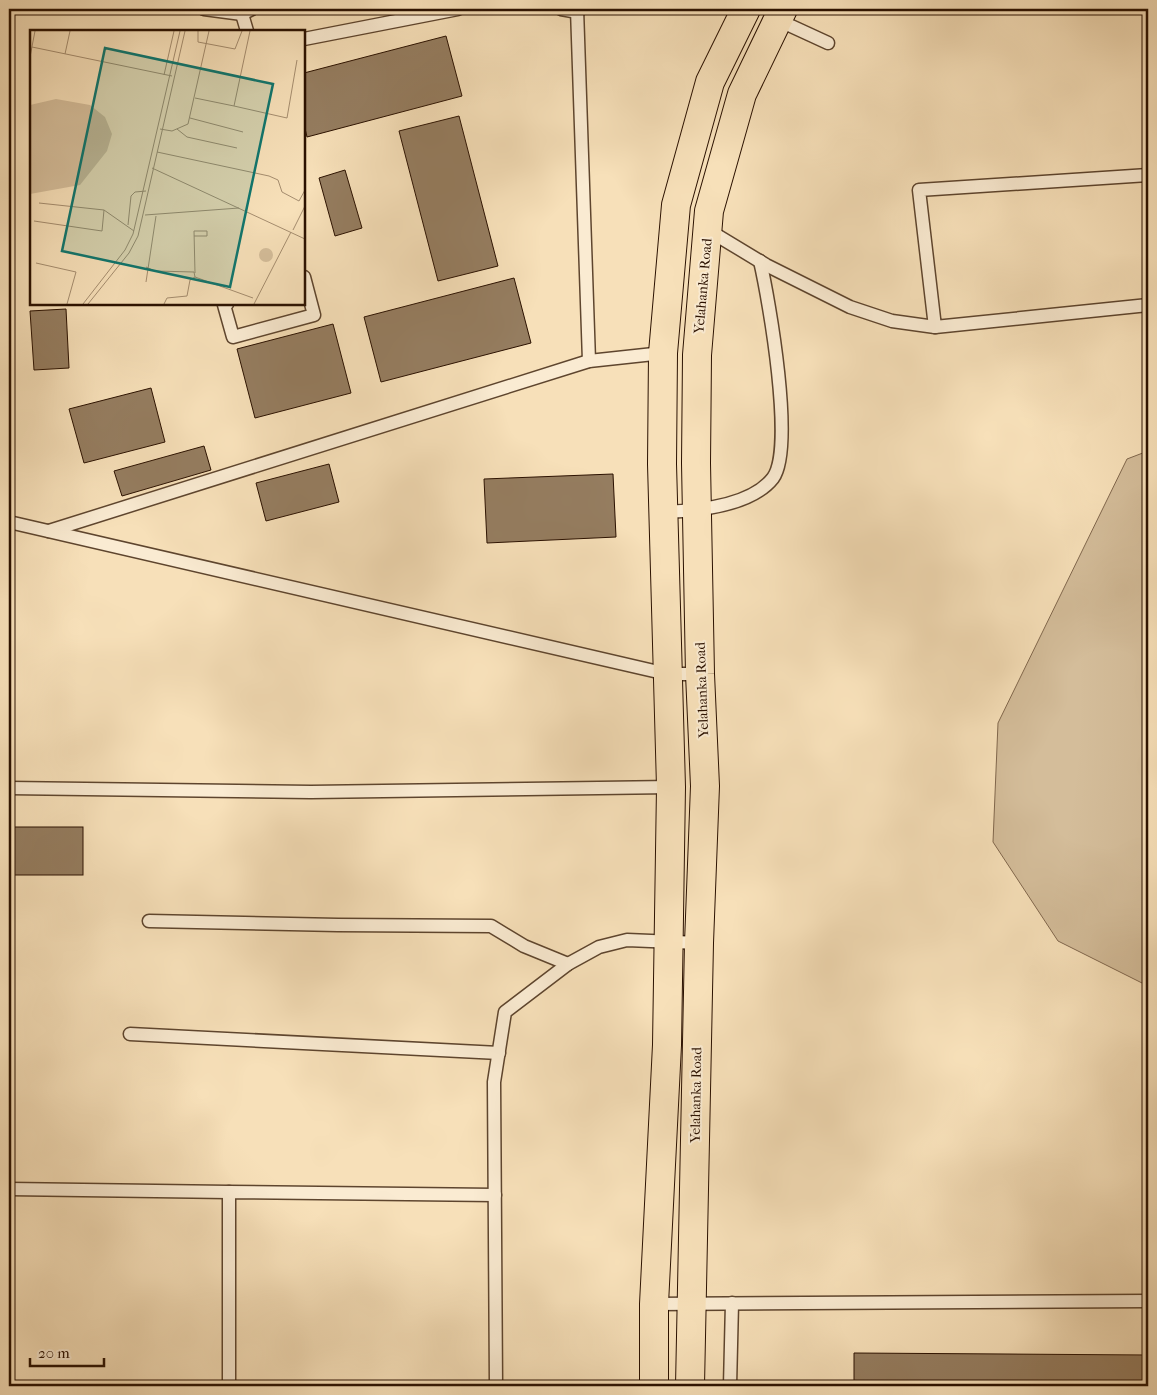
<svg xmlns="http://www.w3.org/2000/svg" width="1157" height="1395" font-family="'IM FELL French Canon',serif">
<rect width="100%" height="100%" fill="#f7e0b9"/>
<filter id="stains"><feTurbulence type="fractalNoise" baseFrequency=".004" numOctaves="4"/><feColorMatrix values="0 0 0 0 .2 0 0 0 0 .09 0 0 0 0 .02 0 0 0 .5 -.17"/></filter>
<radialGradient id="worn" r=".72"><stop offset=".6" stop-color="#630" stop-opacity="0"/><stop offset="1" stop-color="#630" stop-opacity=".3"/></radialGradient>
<polygon fill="#d4bd9a" stroke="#80674d" points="1148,451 1148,986 1058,941 993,842 998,723 1127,459"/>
<g fill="#957d60" stroke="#2b1100">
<polygon points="446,36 462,96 307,137 304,124 304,73"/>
<polygon points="459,116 498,266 438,281 399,131"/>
<polygon points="345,170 362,228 335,236 319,178"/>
<polygon points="514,278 531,343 381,382 364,317"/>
<polygon points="66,309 69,368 34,370 30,311"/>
<polygon points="333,324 351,393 255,418 237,349"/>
<polygon points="151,388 165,442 84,463 69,409"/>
<polygon points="204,446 211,470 122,496 114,471"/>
<polygon points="329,464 339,502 266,521 256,483"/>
<polygon points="613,474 616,537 487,543 484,479"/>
<rect x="9" y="827" width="74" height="48"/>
<polygon points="854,1353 1148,1355 1148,1386 854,1386"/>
</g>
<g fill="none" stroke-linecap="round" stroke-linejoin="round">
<g stroke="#5e452e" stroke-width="15">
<g id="lane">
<polyline points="204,9 242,14 252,9"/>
<polyline points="561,9 578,12"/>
<polyline points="577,9 589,361"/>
<polyline points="242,14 247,31"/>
<polyline points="778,20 828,43"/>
<polyline points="304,39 458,9"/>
<polyline points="1148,175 919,190 935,327 1148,305"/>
<polyline points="708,230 766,265 850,307 892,321 935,327"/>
<polyline points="227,304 224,305 233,337 314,315 304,277"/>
<path d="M663 512C696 511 751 506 773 478 795 448 769 300 760 261"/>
<polyline points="9,522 667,674 700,674"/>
<polyline points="49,531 589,361 663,353"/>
<polyline points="9,788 311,792 671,787"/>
<polyline points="149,921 338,925 491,926 524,946 568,964"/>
<polyline points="130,1034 499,1053"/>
<polyline points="9,1189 229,1192"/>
<polyline points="654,1304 1148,1301"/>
<polyline points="229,1386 229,1192 495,1195"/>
<polyline points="496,1386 494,1082 505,1012 568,964 599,947 627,940 699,943"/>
<polyline points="730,1386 732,1303"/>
</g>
</g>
<g stroke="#2b1100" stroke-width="30">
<g id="primary">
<polyline points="654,1386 654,1304 667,1045 671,787 662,464 663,353 676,205 710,82 746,9"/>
<polyline points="690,1386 699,943 705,786 700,674 696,463 697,355 709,211 742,94 783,9"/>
</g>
</g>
<use href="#lane" stroke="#faebd2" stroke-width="12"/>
<use href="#primary" stroke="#f7e0b9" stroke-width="28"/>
</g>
<g text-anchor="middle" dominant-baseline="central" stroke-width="4" stroke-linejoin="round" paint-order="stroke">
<g font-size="14" fill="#2b1100" stroke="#faebd2">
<text transform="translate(703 286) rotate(-85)">Yelahanka Road</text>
<text transform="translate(702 690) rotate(-92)">Yelahanka Road</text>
<text transform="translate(696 1095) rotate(-89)">Yelahanka Road</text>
</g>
</g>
<g transform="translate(30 30)">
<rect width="275" height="275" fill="#f7e0b9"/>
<path d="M26 69 60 75 75 87 82 104 77 121 50 155 0 164V75ZM229 225a7 7 0 1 1 14 0a7 7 0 1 1-14 0Z" fill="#d4bd9a"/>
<path fill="none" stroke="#a58d6f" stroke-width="1" d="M168 1V12L205 19 212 1M2 17 142 46M35 24 40 1M0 27 5 1M134 45 144 1M165 68 204 76 220 1M204 76 257 88 267 30M160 88 213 102M130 99 142 101 158 94 179 1M147 99 157 107 207 118M127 122 239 146 248 150 252 162 269 171 275 160M122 138 275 209M74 180 104 201M115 185 209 178M4 191 72 201 74 180 9 173M98 195 101 166 105 162 116 161M263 200 275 176M164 206H177V201H164L165 243M6 233 46 242 37 274M116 237 125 241 164 242 165 247 223 268M116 252 126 186M53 274 95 220 103 204 150 1M58 274 99 223 108 206 155 1M134 274 137 268 157 266 160 250 165 247M224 274 261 202"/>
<path fill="#0f766e" fill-opacity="0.15" stroke="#0f766e" stroke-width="2.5" d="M75 18 243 54 200 257 32 221Z"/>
<rect width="275" height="275" fill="none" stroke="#2b1100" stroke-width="2.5"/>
</g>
<rect width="1157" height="1395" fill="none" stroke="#f7e0b9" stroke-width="30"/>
<rect x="10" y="10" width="1137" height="1375" fill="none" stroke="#2b1100" stroke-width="2.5"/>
<rect x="15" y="15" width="1127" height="1365" fill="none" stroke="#2b1100"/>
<path d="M30 1358v8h74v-8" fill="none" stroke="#2b1100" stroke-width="2.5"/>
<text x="38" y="1358" font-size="15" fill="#2b1100" stroke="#faebd2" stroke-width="4" paint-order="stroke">20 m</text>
<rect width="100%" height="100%" filter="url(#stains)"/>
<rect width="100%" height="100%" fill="url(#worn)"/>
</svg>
